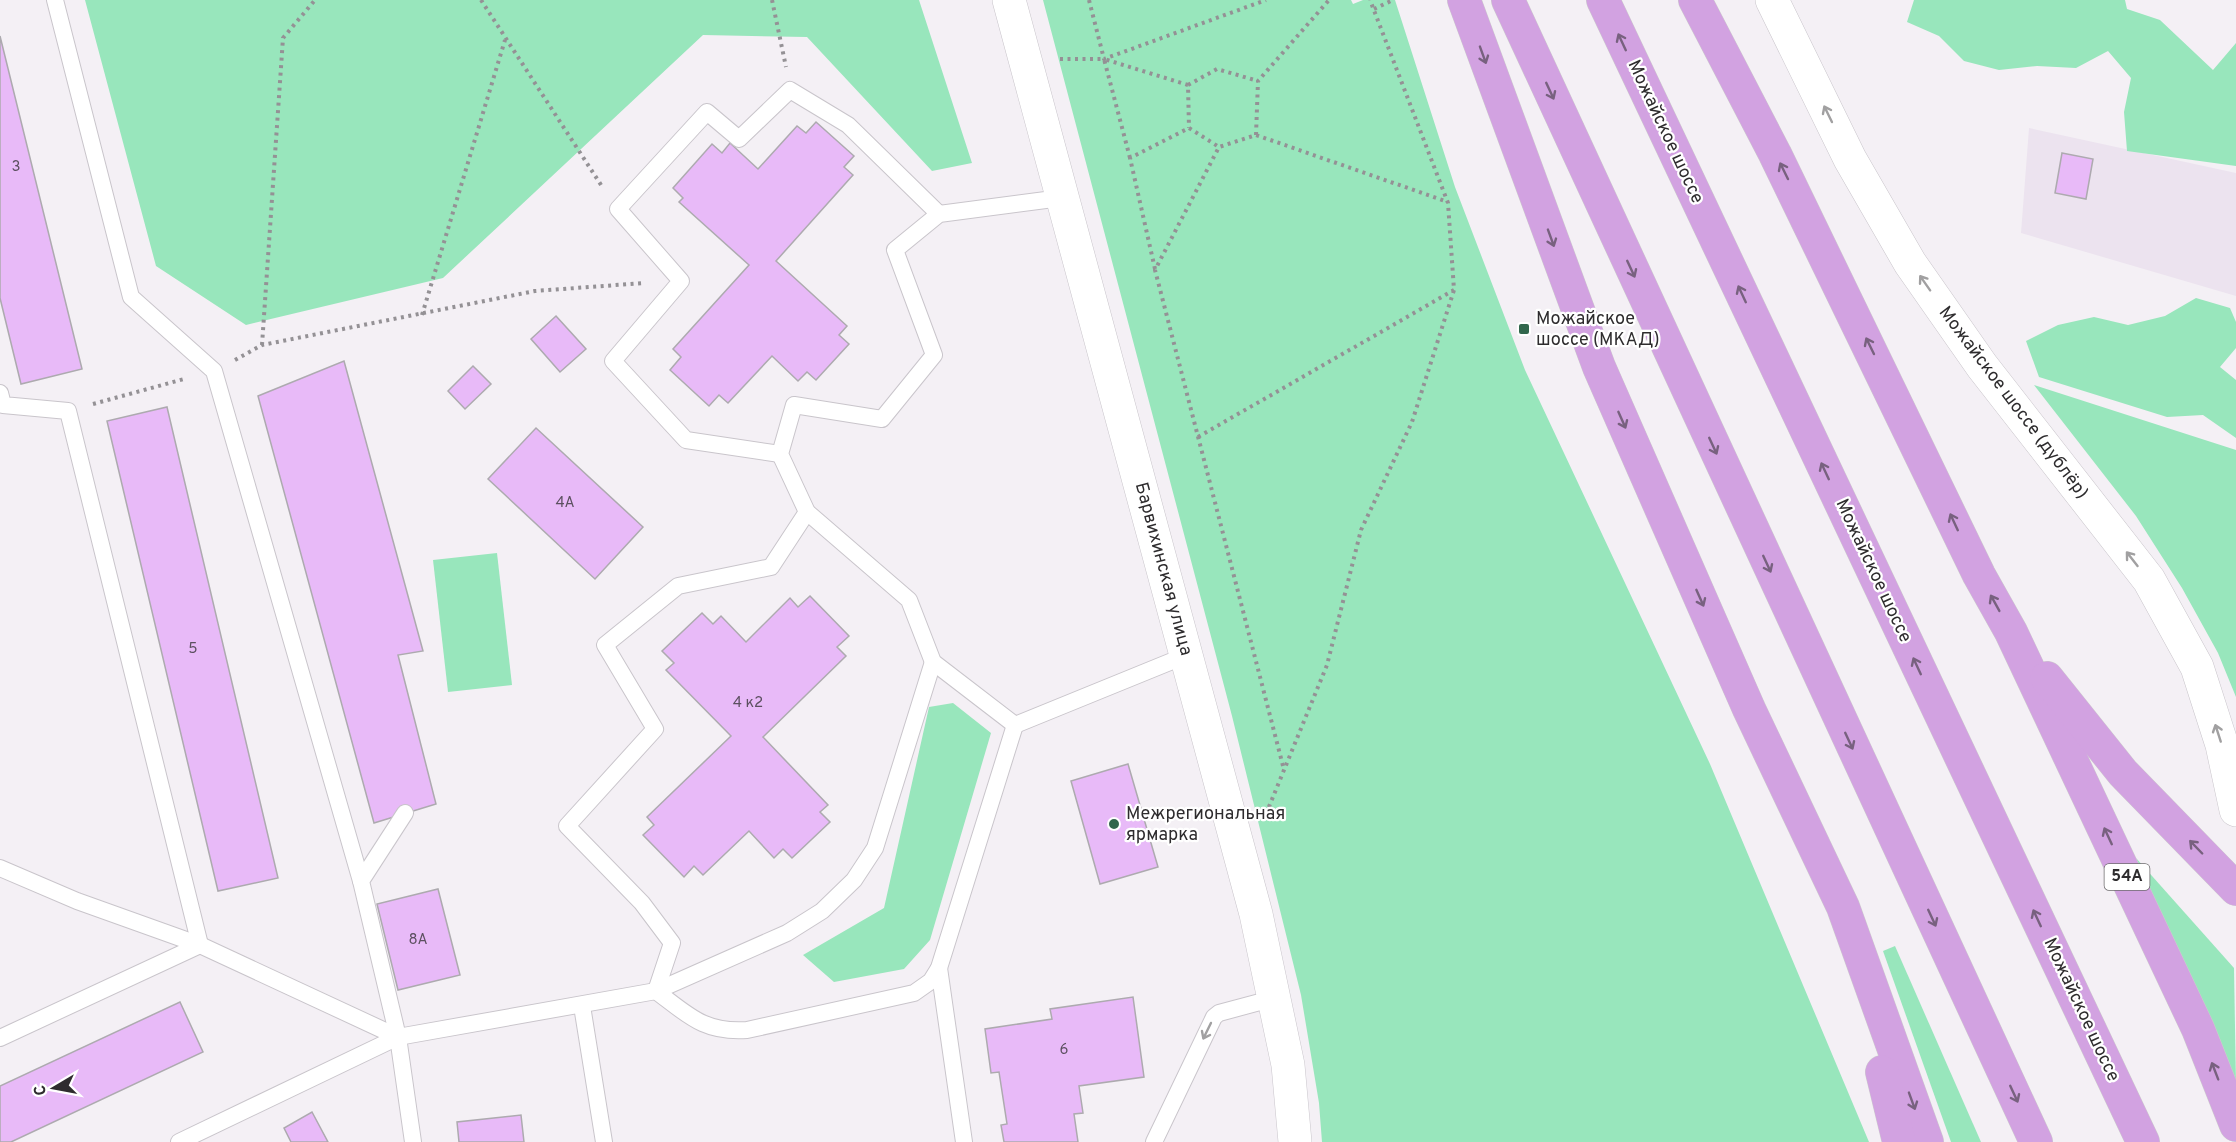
<svg xmlns="http://www.w3.org/2000/svg" width="2236" height="1142" font-family="Overpass,sans-serif">
<rect width="100%" height="100%" fill="#f4f0f5"/>
<polygon fill="#ece3ef" points="2029,128 2236,173 2236,296 2021,233"/>
<g fill="#98e6bc">
<polygon points="85,0 919,0 972,163 932,171 807,37 703,35 443,278 246,325 156,266"/>
<polygon points="1043,0 1351,0 1353,4 1363,0 1395,0 1455,187 1525,370 1710,764 1869,1142 1322,1142 1319,1103 1301,995 1232,716"/>
<polygon points="1914,0 2125,0 2127,9 2160,20 2213,70 2236,43 2236,166 2127,151 2124,112 2131,78 2108,51 2076,68 2037,66 1999,70 1964,61 1939,36 1907,22"/>
<polygon points="2196,298 2230,308 2236,322 2236,348 2220,367 2236,380 2236,438 2203,415 2167,417 2039,377 2026,341 2058,325 2094,317 2128,325 2165,316"/>
<polygon points="2034,385 2236,450 2236,697 2218,653 2182,588 2136,516"/>
<polygon points="497,553 512,685 448,692 433,560"/>
<polygon points="953,703 991,733 930,940 904,969 834,982 803,955 884,908 929,707"/>
<polygon points="2136,858 2234,968 2236,1085"/>
<polygon points="1895,946 1981,1142 1951,1142 1883,951"/>
</g>
<g fill="#e8baf8" stroke="#adaaaf" stroke-width="1.5">
<polygon points="0,36 82,369 21,384 0,298"/>
<polygon points="816,122 854,156 844,167 853,175 776,261 847,326 839,335 849,344 816,380 807,372 798,381 772,356 728,403 719,395 709,406 670,370 681,357 673,349 749,265 679,202 683,198 673,188 712,144 722,153 730,143 758,169 797,126 806,133"/>
<polygon points="2062,153 2093,159 2086,199 2055,193"/>
<polygon points="556,316 586,349 560,372 531,339"/>
<polygon points="344,361 423,651 398,655 436,804 374,823 258,396"/>
<polygon points="473,366 491,384 465,409 448,391"/>
<polygon points="167,407 278,878 218,891 107,421"/>
<polygon points="536,428 643,527 595,579 488,479"/>
<polygon points="810,596 849,636 837,647 846,656 763,737 828,805 820,812 830,822 792,858 783,849 774,858 749,831 703,875 694,866 684,877 643,835 654,825 647,817 731,736 666,670 674,663 662,651 702,613 713,624 721,616 746,642 790,598 798,607"/>
<polygon points="1128,764 1158,867 1100,884 1071,781"/>
<polygon points="438,889 460,975 398,990 377,904"/>
<polygon points="1133,997 1144,1077 1079,1086 1083,1113 1074,1114 1078,1142 1004,1142 1001,1125 1007,1124 999,1072 991,1073 985,1029 1052,1019 1050,1009"/>
<polygon points="180,1002 203,1052 11,1142 0,1142 0,1086"/>
<polygon points="312,1112 328,1142 291,1142 284,1128"/>
<polygon points="521,1115 524,1142 459,1142 457,1122"/>
</g>
<g fill="none" stroke-linecap="round" stroke-linejoin="round">
<g stroke="#c9c5cb" stroke-width="18">
<g id="lane">
<polyline points="55,0 131,297 214,371 361,881"/>
<polyline points="0,393 3,405 68,411 200,945"/>
<polyline points="780,454 686,440 613,361 681,281 618,209 707,112 739,139 790,90 848,125 939,214"/>
<polyline points="1015,725 933,662 909,600 807,512 780,454 794,405 882,419 934,355 895,250 939,214 1061,198"/>
<polyline points="1015,725 1187,655"/>
<polyline points="405,813 361,881 398,1037 413,1142"/>
<polyline points="0,868 77,901 200,945 398,1037"/>
<polyline points="939,968 964,1142"/>
<polyline points="656,991 672,943 642,903 567,826 655,729 605,645 678,586 771,567 807,512"/>
<path d="M656 991C688 1015 704 1033 747 1030L914 993 931 981 939 968 1015 725"/>
<polyline points="582,1006 604,1142"/>
<polyline points="0,1038 200,945"/>
<polyline points="179,1142 398,1037 656,991 787,933 822,911 854,880 875,848 933,662"/>
<polyline points="1154,1142 1214,1017 1219,1013 1275,998"/>
</g>
</g>
<g stroke="#c9c5cb" stroke-width="34">
<g id="secondary">
<polyline points="1009,0 1256,914 1288,1065 1295,1142"/>
<polyline points="1772,0 1850,159 1910,263 1982,366 2149,580 2197,667 2222,745 2236,810"/>
</g>
</g>
<g stroke="#cdcccd" stroke-width="34">
<g id="primary">
<polyline points="1464,0 1599,367 1749,709 1843,907 1927,1142"/>
<polyline points="1508,0 2036,1142"/>
<polyline points="1603,0 2143,1142"/>
<polyline points="1695,0 1775,154 1979,575 2011,632 2198,1029 2236,1125"/>
<polyline points="2047,678 2123,773 2236,889"/>
<polyline points="1882,1072 1899,1142"/>
</g>
</g>
<g stroke="#949195" stroke-width="4" stroke-dasharray="3 4.5" stroke-linecap="butt">
<polyline points="481,0 603,188"/>
<polyline points="772,0 786,67"/>
<polyline points="1089,0 1104,59 1266,0"/>
<polyline points="1374,9 1393,0"/>
<polyline points="1060,59 1104,59"/>
<polyline points="1188,85 1217,69 1258,81"/>
<polyline points="1256,135 1258,81 1329,0"/>
<polyline points="1130,158 1104,59 1188,85 1189,128"/>
<polyline points="1155,269 1130,158 1189,128 1219,147"/>
<polyline points="422,315 505,40"/>
<polyline points="262,345 283,38 315,0"/>
<polyline points="235,360 262,345 535,291 644,283"/>
<polyline points="93,404 184,379"/>
<polyline points="1198,437 1454,290"/>
<polyline points="1283,766 1155,270 1219,147 1256,135 1448,202"/>
<polyline points="1266,814 1327,665 1361,530 1412,422 1454,290 1448,203 1370,0"/>
</g>
<use href="#lane" stroke="#fff" stroke-width="16"/>
<use href="#secondary" stroke="#fff" stroke-width="33"/>
<use href="#primary" stroke="#d2a2e1" stroke-width="33"/>
</g>
<defs><path id="oneway-shaft" d="M-6 0H5M1.5-3L5.5 0L1.5 3" fill="none" stroke-width="1.6" stroke-linecap="round" stroke-linejoin="round" transform="scale(1.5)"/></defs>
<g stroke="#78617f">
<use href="#oneway-shaft" transform="translate(1622 42) rotate(-115)"/>
<use href="#oneway-shaft" transform="translate(1483 55) rotate(70)"/>
<use href="#oneway-shaft" transform="translate(1550 91) rotate(65)"/>
<use href="#oneway-shaft" transform="translate(1784 171) rotate(-116)"/>
<use href="#oneway-shaft" transform="translate(1551 238) rotate(70)"/>
<use href="#oneway-shaft" transform="translate(1631 269) rotate(65)"/>
<use href="#oneway-shaft" transform="translate(1742 294) rotate(-115)"/>
<use href="#oneway-shaft" transform="translate(1870 346) rotate(-116)"/>
<use href="#oneway-shaft" transform="translate(1622 420) rotate(66)"/>
<use href="#oneway-shaft" transform="translate(1713 446) rotate(65)"/>
<use href="#oneway-shaft" transform="translate(1825 471) rotate(-115)"/>
<use href="#oneway-shaft" transform="translate(1954 522) rotate(-115)"/>
<use href="#oneway-shaft" transform="translate(1767 564) rotate(65)"/>
<use href="#oneway-shaft" transform="translate(1700 598) rotate(66)"/>
<use href="#oneway-shaft" transform="translate(1995 603) rotate(-119)"/>
<use href="#oneway-shaft" transform="translate(1917 666) rotate(-115)"/>
<use href="#oneway-shaft" transform="translate(1849 741) rotate(65)"/>
<use href="#oneway-shaft" transform="translate(2108 836) rotate(-115)"/>
<use href="#oneway-shaft" transform="translate(2196 847) rotate(-134)"/>
<use href="#oneway-shaft" transform="translate(1932 918) rotate(65)"/>
<use href="#oneway-shaft" transform="translate(2037 918) rotate(-115)"/>
<use href="#oneway-shaft" transform="translate(2215 1071) rotate(-111)"/>
<use href="#oneway-shaft" transform="translate(2014 1094) rotate(65)"/>
<use href="#oneway-shaft" transform="translate(1912 1101) rotate(70)"/>
</g>
<g stroke="#a1a0a1">
<use href="#oneway-shaft" transform="translate(1828 114) rotate(-116)"/>
<use href="#oneway-shaft" transform="translate(1925 283) rotate(-125)"/>
<use href="#oneway-shaft" transform="translate(2132 559) rotate(-128)"/>
<use href="#oneway-shaft" transform="translate(2218 733) rotate(-108)"/>
<use href="#oneway-shaft" transform="translate(1207 1031) rotate(116)"/>
</g>
<g fill="#31664c" stroke="#fff" stroke-width="2">
<rect x="1518" y="323" width="12" height="12" rx="3"/>
<circle cx="1114" cy="824" r="6"/>
</g>
<g text-anchor="middle" dominant-baseline="central" stroke-width="4.5" stroke-linejoin="round" paint-order="stroke">
<g font-size="15" fill="#5c5060">
<text x="16" y="167">3</text>
<text x="565" y="503">4А</text>
<text x="193" y="649">5</text>
<text x="748" y="703">4 к2</text>
<text x="418" y="940">8А</text>
<text x="1064" y="1050">6</text>
</g>
<rect fill="#fff" stroke="#6d6b6d" stroke-width="1.5" x="2104.5" y="864" width="45" height="26" rx="4.5"/>
<g font-size="16" font-weight="bold" fill="#2e2c2e">
<text x="2127" y="877">54А</text>
</g>
<g font-size="18" fill="#2e2c2e" stroke="#fff">
<text transform="translate(1665 132) rotate(65)">Можайское шоссе</text>
<text transform="translate(2013 403) rotate(53)">Можайское шоссе (дублёр)</text>
<text transform="translate(1163 569) rotate(75)">Барвихинская улица</text>
<text transform="translate(1873 571) rotate(65)">Можайское шоссе</text>
<text transform="translate(2081 1010) rotate(65)">Можайское шоссе</text>
</g>
<g font-size="18" fill="#2e2c2e" stroke="#fff" text-anchor="start">
<text x="1536" y="319">Можайское<tspan x="1536" dy="21">шоссе (МКАД)</tspan></text>
<text x="1126" y="814">Межрегиональная<tspan x="1126" dy="21">ярмарка</tspan></text>
</g>
</g>
<g transform="translate(54 1088) rotate(260)" stroke="#ffffff" stroke-width="4.5" paint-order="stroke">
<path d="M0-4.5L10 22L0 15L-10 22Z" fill="#2e2c2e"/>
<text y="-9" font-size="16" font-weight="bold" text-anchor="middle" fill="#2e2c2e">С</text>
</g>
</svg>
